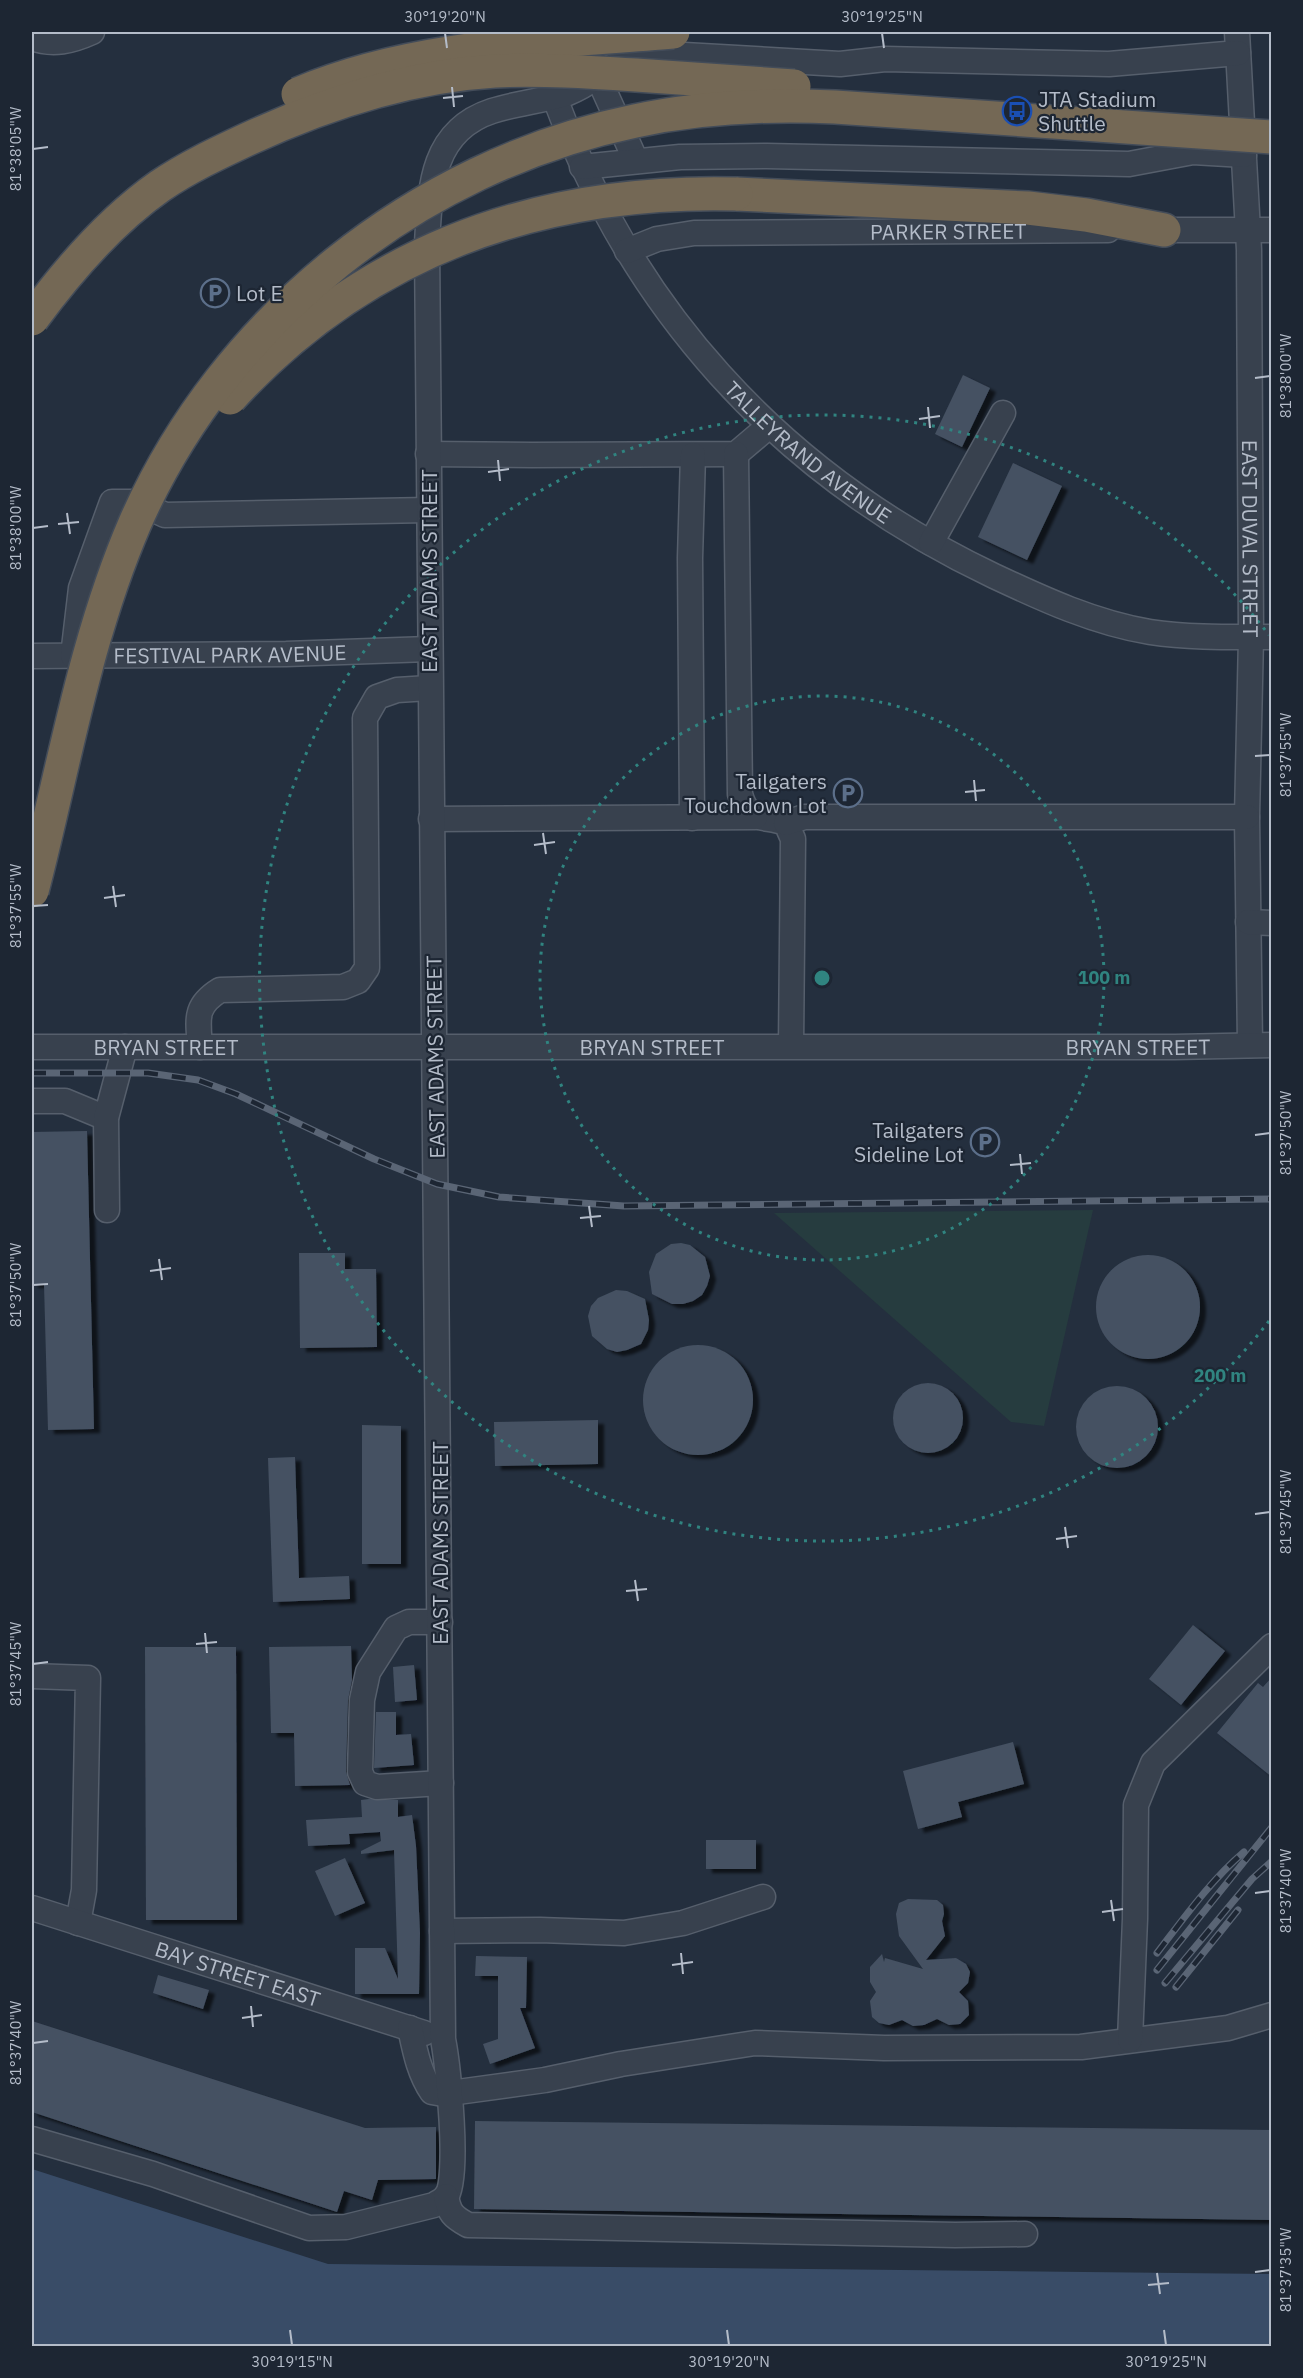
<svg xmlns="http://www.w3.org/2000/svg" width="1303" height="2378" font-family="'IBM Plex Sans',sans-serif">
<defs>
<filter id="shadow"><feDropShadow dx="6" dy="4" stdDeviation="1.5" flood-color="#0009"/></filter>
</defs>
<rect width="100%" height="100%" fill="#242f3e"/>
<polygon fill="#263c3f" points="1093,1210 1044,1426 1011,1422 774,1213"/>
<polygon fill="#394c67" points="32,2169 328,2264 1271,2274 1271,2346 32,2346"/>
<g fill="#455162" filter="url(#shadow)">
<polygon points="963,375 990,388 962,447 935,434"/>
<polygon points="1013,463 1062,486 1027,560 978,537"/>
<polygon points="87,1131 94,1429 48,1430 44,1284 32,1284 32,1132"/>
<polygon points="681,1243 690,1245 705,1257 710,1276 707,1286 702,1295 693,1301 683,1304 672,1304 652,1294 649,1272 656,1254 671,1244"/>
<polygon points="299,1253 345,1253 345,1269 376,1269 377,1347 300,1348"/>
<circle cx="1148" cy="1307" r="52"/>
<polygon points="616,1290 627,1291 645,1299 649,1320 648,1330 641,1344 627,1350 617,1352 607,1349 592,1336 588,1316 591,1306 598,1298"/>
<circle cx="698" cy="1400" r="55"/>
<circle cx="928" cy="1418" r="35"/>
<circle cx="1117" cy="1427" r="41"/>
<polygon points="598,1420 598,1464 495,1466 494,1422"/>
<polygon points="362,1425 401,1426 401,1564 362,1564"/>
<polygon points="295,1457 299,1578 349,1576 350,1599 273,1602 268,1458"/>
<polygon points="1193,1625 1225,1651 1181,1705 1149,1679"/>
<polygon points="351,1646 352,1680 348,1700 346,1772 350,1785 295,1786 294,1733 271,1733 269,1647"/>
<polygon points="145,1647 236,1647 237,1920 146,1920"/>
<polygon points="414,1665 417,1700 395,1702 393,1667"/>
<polygon points="1272,1677 1272,1777 1217,1733 1258,1683 1263,1687"/>
<polygon points="376,1712 396,1712 396,1735 411,1734 414,1765 374,1768"/>
<polygon points="1013,1742 1024,1784 958,1802 962,1817 918,1829 903,1771"/>
<polygon points="369,1799 398,1800 398,1817 412,1815 416,1846 420,1933 419,1994 355,1994 355,1948 385,1948 398,1979 394,1850 361,1854 361,1851 381,1841 380,1832 349,1834 350,1844 308,1846 306,1820 362,1817 361,1800"/>
<rect x="706" y="1840" width="50" height="29"/>
<polygon points="345,1858 365,1903 335,1916 315,1871"/>
<polygon points="908,1899 937,1900 943,1905 944,1914 942,1921 945,1936 926,1960 956,1958 966,1964 970,1972 968,1983 959,1992 968,2001 969,2015 960,2024 949,2025 937,2019 924,2025 913,2026 902,2020 889,2025 879,2023 872,2017 870,2001 876,1992 870,1982 870,1967 882,1954 884,1962 885,1958 923,1969 899,1936 896,1914 899,1903"/>
<polygon points="476,1956 527,1957 526,2008 520,2008 535,2048 490,2064 483,2044 498,2039 498,1976 475,1976"/>
<polygon points="158,1975 209,1990 203,2009 153,1993"/>
<polygon points="32,2021 365,2128 436,2127 436,2179 378,2180 372,2200 344,2191 337,2212 32,2112"/>
<polygon points="475,2121 1272,2130 1272,2220 474,2209"/>
</g>
<g fill="none" stroke-linecap="round" stroke-linejoin="round">
<g stroke="#565f6c" stroke-width="27">
<g id="minor">
<path id="s1" d="M1237 32 1249 250 1251 637 1247 817 1250 1045"/>
<path d="M32 38C53 46 72 41 92 32"/>
<polyline points="598,77 636,161"/>
<path id="s2" d="M549 81C626 306 779 474 994 576 1043 599 1095 623 1150 632 1190 638 1231 637 1272 637"/>
<polyline points="582,167 680,157 767,156 1129,164 1193,152 1244,155"/>
<polyline points="1148,230 1272,230"/>
<path id="s3" d="M627 251 657 239 694 233 1108 230"/>
<polyline points="428,454 532,455 736,454 769,426"/>
<path d="M736 454 740 794C748 823 762 815 786 823L793 839 791 1046"/>
<polyline points="931,543 1003,413"/>
<path id="s4" d="M32 656 286 654 429 649"/>
<polyline points="73,656 81,588 112,502 137,502 165,515 428,510"/>
<polyline points="692,818 690,558 693,455"/>
<polyline points="431,819 755,817"/>
<polyline points="786,823 804,817 1247,817"/>
<polyline points="1248,922 1272,923"/>
<path id="s5" d="M32 1047H1175L1272 1045"/>
<path d="M200 1047C198 1019 194 1006 220 990L343 987 358 981 367 968 365 718 377 697 397 690 429 688"/>
<polyline points="32,1101 65,1101 106,1118"/>
<polyline points="107,1210 106,1118 125,1047"/>
<polyline points="440,1622 409,1622 396,1628 368,1672 362,1700 360,1772 365,1783 377,1787 441,1783"/>
<polyline points="32,1676 88,1678 84,1890 78,1923"/>
<path id="s6" d="M32 1908 424 2033"/>
<polyline points="442,1931 540,1930 624,1933 683,1923 763,1897"/>
<path d="M410 2028C415 2051 419 2073 432 2092L443 2094 545 2080 621 2064 755 2043 884 2048 1081 2047 1228 2028 1272 2015"/>
<polyline points="1130,2040 1135,1919 1136,1805 1153,1763 1272,1646"/>
<path d="M32 2139 153 2174 309 2228 346 2227 434 2205C437 2203 443 2200 446 2197 460 2179 448 2065 443 2039 440 1441 430 842 427 244 430 188 431 131 492 111 517 103 543 101 568 93 590 85 606 68 627 58 633 54 642 54 649 53L840 64 885 59 1109 64 1238 53"/>
<path d="M446 2196C449 2213 453 2217 468 2225L955 2235 1025 2234"/>
</g>
</g>
<g stroke="#434c59" stroke-width="36">
<polyline id="highway" points="736,194 1028,208 1086,215 1164,230"/>
</g>
<use href="#minor" stroke="#38414e" stroke-width="24"/>
<use href="#highway" stroke="#746855" stroke-width="33"/>
<g stroke="#5a6575" stroke-width="7">
<g id="rail">
<polyline points="32,1073 148,1073 198,1080 236,1094 374,1159 437,1184 499,1197 624,1206 1272,1199"/>
<path d="M1157 1953C1184 1918 1210 1881 1244 1852"/>
<polyline points="1157,1970 1272,1827"/>
<polyline points="1165,1983 1252,1879 1272,1861"/>
<polyline points="1176,1987 1238,1910"/>
</g>
</g>
<use href="#rail" stroke="#1d2633" stroke-width="4.5" stroke-dasharray="14" stroke-linecap="butt"/>
<g stroke="#434c59" stroke-width="36" stroke-linecap="butt">
<g id="highway-bridge">
<path d="M298 94C416 44 546 43 673 32"/>
<path d="M32 319C68 270 110 221 160 186 188 167 218 153 248 139 326 103 409 76 495 71 542 69 589 72 636 75 688 79 741 82 794 86"/>
<path d="M230 398C366 250 538 189 736 194"/>
<path d="M32 891C64 768 84 641 135 523 225 319 417 166 635 121 701 107 768 104 835 107L1272 137"/>
</g>
</g>
<use href="#highway-bridge" stroke="#746855" stroke-width="33"/>
</g>
<path fill="none" stroke="#b4bcc9" stroke-width="2" d="M445 33 447 48M882 33 884 48M452 87 454 107M443 98 463 96M33 149 48 147M1255 378 1270 376M928 407 930 428M919 419 940 416M498 460 500 481M488 472 509 469M67 513 70 534M58 524 79 522M33 528 48 526M1255 756 1270 755M974 780 976 801M965 792 985 790M543 833 546 854M534 845 555 842M113 886 116 907M104 898 125 895M33 906 48 905M1255 1135 1270 1133M1020 1154 1022 1174M1010 1165 1031 1163M589 1206 592 1227M580 1218 601 1216M159 1259 162 1280M150 1271 171 1268M33 1285 48 1284M1255 1514 1270 1512M1065 1527 1068 1548M1056 1539 1077 1536M635 1580 638 1601M626 1591 647 1589M205 1633 207 1653M196 1644 217 1642M33 1664 48 1662M1255 1893 1270 1891M1111 1900 1114 1921M1102 1912 1123 1909M681 1953 683 1974M672 1965 693 1962M251 2006 253 2027M242 2018 262 2015M33 2043 48 2041M1255 2272 1270 2270M1157 2273 1160 2294M1148 2285 1169 2283M290 2330 292 2345M727 2330 729 2345M1164 2330 1166 2345"/>
<g fill="none" stroke="#308480" stroke-width="3" stroke-dasharray="3 6">
<circle cx="822" cy="978" r="282"/>
<path d="M1269 1321A563 563 0 1 1 1269 635"/>
</g>
<defs>
<g id="bus-ring" transform="scale(1.5)"><circle r="9.5" fill="#1d2633" stroke="#1a4fb4" stroke-width="1.5"/><path d="M-5-6H5V4H4V6H2V4H-2V6H-4V4H-5ZM-3.5-4V0h7V-4ZM-3.5 1.2v1.5H-2V1.2ZM2 1.2v1.5H3.5V1.2Z" fill="#1a4fb4"/></g>
<g id="parking-ring" transform="scale(1.5)"><circle r="9.5" fill="#1d2633" stroke="#5c6f8a" stroke-width="1.5"/><path d="M-3.5-5.5H1a3.5 3.5 0 0 1 0 7H-1V5.5H-3.5ZM-1-3.4V-.6H.8a1.4 1.4 0 0 0 0-2.8Z" fill="#5c6f8a"/></g>
</defs>
<g fill-rule="evenodd">
<use href="#bus-ring" x="1017" y="111"/>
<use href="#parking-ring" x="215" y="293"/>
<use href="#parking-ring" x="848" y="793"/>
<use href="#parking-ring" x="985" y="1142"/>
</g>
<g text-anchor="middle" dominant-baseline="central" stroke-width="4.5" stroke-linejoin="round" paint-order="stroke">
<g font-size="21" fill="#b4bcc9" stroke="#1d2633" text-anchor="start">
<text x="1038" y="99">JTA Stadium<tspan x="1038" dy="24">Shuttle</tspan></text>
<text x="236" y="293">Lot E</text>
<text x="827" y="781" text-anchor="end">Tailgaters<tspan x="827" dy="24">Touchdown Lot</tspan></text>
<text x="964" y="1130" text-anchor="end">Tailgaters<tspan x="964" dy="24">Sideline Lot</tspan></text>
</g>
<g font-size="21" fill="#b4bcc9" stroke="#1d2633">
<text stroke="none"><textPath href="#s3" startOffset="324">PARKER STREET</textPath></text>
<text stroke="none"><textPath href="#s2" startOffset="460">TALLEYRAND AVENUE</textPath></text>
<text stroke="none"><textPath href="#s1" startOffset="507">EAST DUVAL STREET</textPath></text>
<text transform="translate(429 571) rotate(-90)">EAST ADAMS STREET</text>
<text stroke="none"><textPath href="#s4" startOffset="198">FESTIVAL PARK AVENUE</textPath></text>
<text stroke="none"><textPath href="#s5" startOffset="620">BRYAN STREET</textPath></text>
<text stroke="none"><textPath href="#s5" startOffset="1106">BRYAN STREET</textPath></text>
<text stroke="none"><textPath href="#s5" startOffset="134">BRYAN STREET</textPath></text>
<text transform="translate(435 1057) rotate(-91)">EAST ADAMS STREET</text>
<text transform="translate(440 1543) rotate(-90)">EAST ADAMS STREET</text>
<text stroke="none"><textPath href="#s6" startOffset="216">BAY STREET EAST</textPath></text>
</g>
</g>
<circle cx="822" cy="978" r="9" fill="#308480" stroke="#1d2633" stroke-width="3"/>
<g font-size="18" text-anchor="middle" font-weight="bold" fill="#308480" stroke="#1d2633" stroke-width="4.5" stroke-linejoin="round" paint-order="stroke">
<text x="1104" y="984">100 m</text>
<text x="1220" y="1382">200 m</text>
</g>
<rect width="1303" height="2378" fill="none" stroke="#1d2633" stroke-width="66"/>
<rect x="33" y="33" width="1237" height="2312" fill="none" stroke="#b4bcc9" stroke-width="2"/>
<g font-size="15" text-anchor="middle" fill="#b4bcc9">
<text x="445" y="22">30°19'20"N</text>
<text x="882" y="22">30°19'25"N</text>
<text transform="translate(16 149) rotate(-90)" y="5">81°38'05"W</text>
<text transform="translate(1286 376) rotate(-90)" y="5">81°38'00"W</text>
<text transform="translate(16 528) rotate(-90)" y="5">81°38'00"W</text>
<text transform="translate(1286 755) rotate(-90)" y="5">81°37'55"W</text>
<text transform="translate(16 906) rotate(-90)" y="5">81°37'55"W</text>
<text transform="translate(1286 1133) rotate(-90)" y="5">81°37'50"W</text>
<text transform="translate(16 1285) rotate(-90)" y="5">81°37'50"W</text>
<text transform="translate(1286 1512) rotate(-90)" y="5">81°37'45"W</text>
<text transform="translate(16 1664) rotate(-90)" y="5">81°37'45"W</text>
<text transform="translate(1286 1891) rotate(-90)" y="5">81°37'40"W</text>
<text transform="translate(16 2043) rotate(-90)" y="5">81°37'40"W</text>
<text transform="translate(1286 2270) rotate(-90)" y="5">81°37'35"W</text>
<text x="292" y="2367">30°19'15"N</text>
<text x="729" y="2367">30°19'20"N</text>
<text x="1166" y="2367">30°19'25"N</text>
</g>
</svg>
